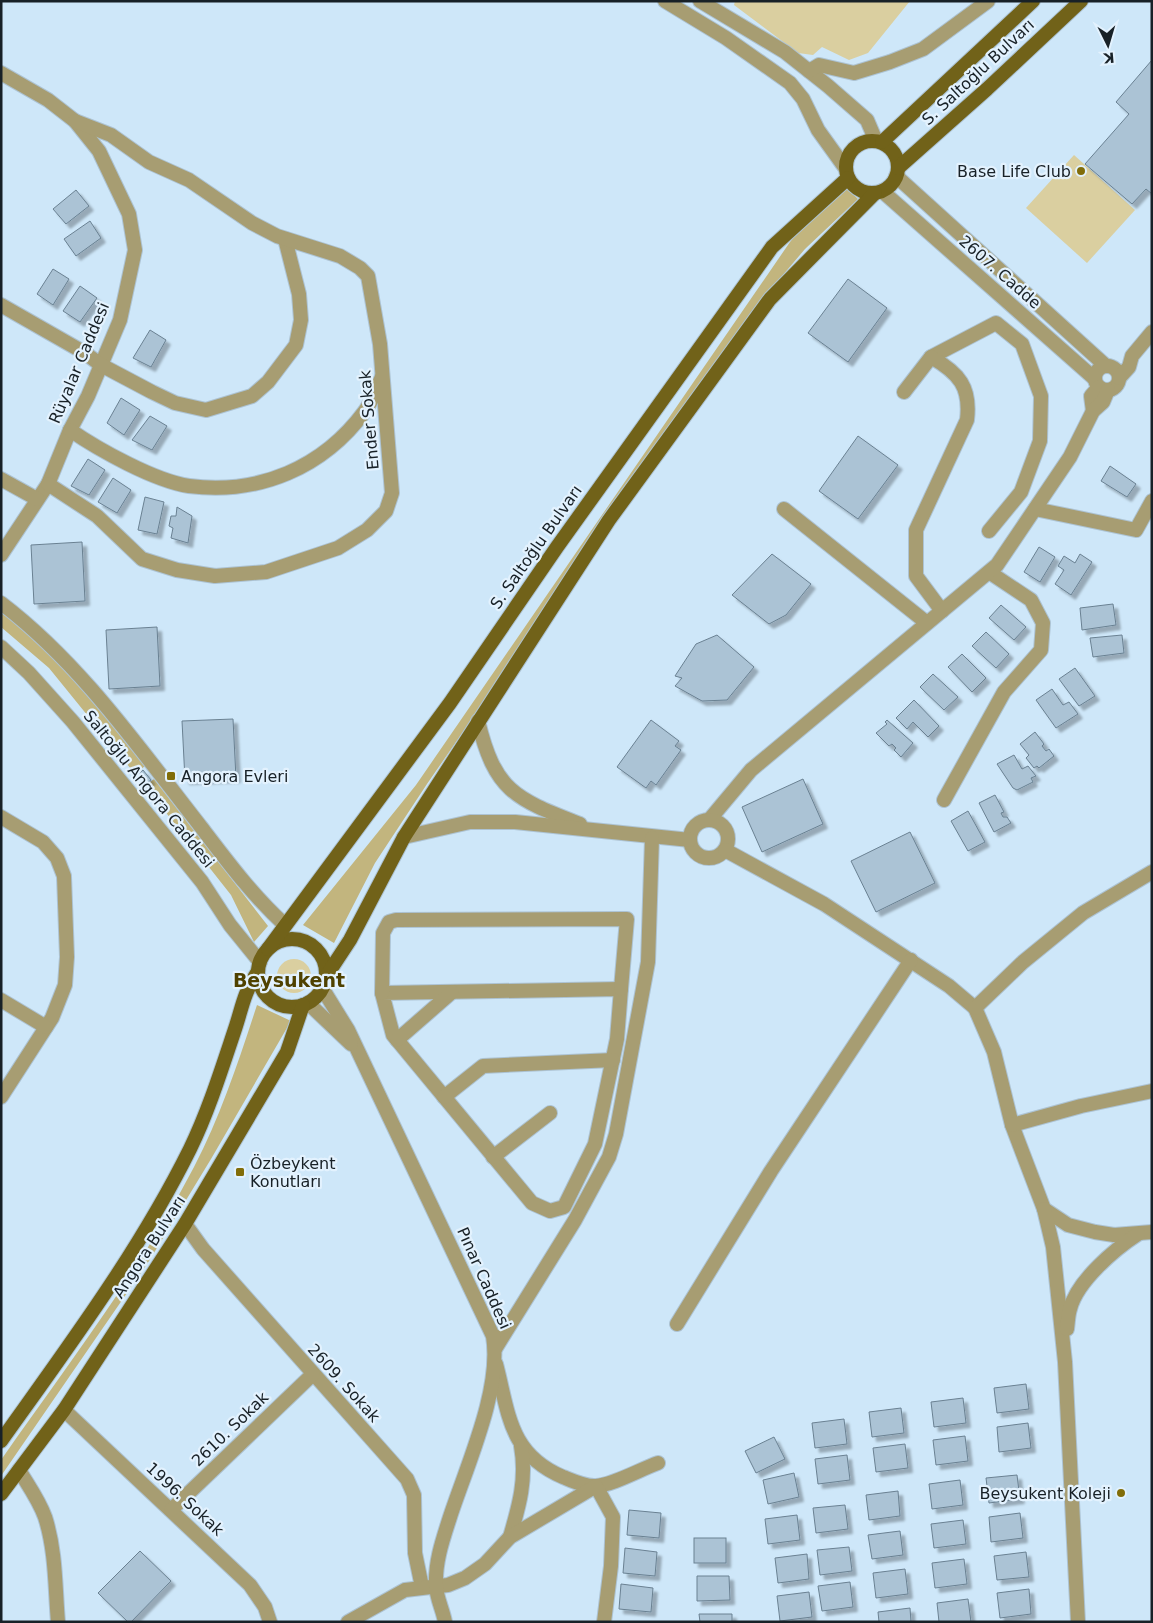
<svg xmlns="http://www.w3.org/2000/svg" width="1153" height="1623" font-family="'DejaVu Sans',sans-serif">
<defs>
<filter id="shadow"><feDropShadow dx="4.5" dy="4.5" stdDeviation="1" flood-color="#0004"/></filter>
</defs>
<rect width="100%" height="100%" fill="#cee7f9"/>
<g fill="#dacfa0">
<polygon points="735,1 910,1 868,53 849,60 822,47 813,55 798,53 734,5"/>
<polygon points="1074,155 1135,210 1087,263 1026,208"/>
<circle cx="294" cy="976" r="17"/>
</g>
<g fill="#c2b57e">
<polygon points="838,180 858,199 805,249 760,302 427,784 375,863 334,943 303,925 416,785 790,242"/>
<path d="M1 612C58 654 100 711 145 766L135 774 49 668 1 627Z"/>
<polygon points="154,779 268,926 254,942 231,895 145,786"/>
<path d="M257 1005 291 1021 211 1159 149 1261 1 1476V1460C68 1364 140 1271 194 1167 221 1115 239 1060 257 1005Z"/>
</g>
<g fill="#abc3d5" stroke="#6a8192" filter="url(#shadow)">
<polygon points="1152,60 1152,194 1146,189 1132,204 1085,164 1129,114 1116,102"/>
<polygon points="76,190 89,206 66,224 53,209"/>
<polygon points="90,221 101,238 76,256 64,239"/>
<polygon points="53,269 69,279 53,305 37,294"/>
<polygon points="848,279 887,308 848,362 808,333"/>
<polygon points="80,286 97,298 80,322 63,311"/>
<polygon points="150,330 166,340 151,367 133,358"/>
<polygon points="121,398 140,410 124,435 107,423"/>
<polygon points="150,416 167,426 152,450 132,440"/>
<polygon points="858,436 898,465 858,519 819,491"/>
<polygon points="88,459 105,470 89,495 71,486"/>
<polygon points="1110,466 1136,484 1127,497 1101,481"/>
<polygon points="113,478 131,490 117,513 98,502"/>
<polygon points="145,497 164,502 157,534 138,530"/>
<polygon points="177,507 192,516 188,543 171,538 173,528 169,526 171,516 176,516"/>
<polygon points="82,542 85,601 34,604 31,545"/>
<polygon points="1039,547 1055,557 1040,582 1024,572"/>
<polygon points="772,554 811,584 786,615 769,624 732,595"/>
<polygon points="1080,554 1092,562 1071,595 1055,584 1064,570 1058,566 1064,556 1075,563"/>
<polygon points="1113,604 1116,625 1082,630 1080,608"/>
<polygon points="1001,605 1026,627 1014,640 989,618"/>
<polygon points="157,627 160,686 109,689 106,630"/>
<polygon points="986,632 1009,654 996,668 972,646"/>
<polygon points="717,635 754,667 727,700 702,701 675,686 682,678 675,676 696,644"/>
<polygon points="1122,635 1124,653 1093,657 1090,638"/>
<polygon points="962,654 986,678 972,692 948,667"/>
<polygon points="1075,668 1095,696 1079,706 1059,679"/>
<polygon points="933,674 958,697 944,710 920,687"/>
<polygon points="1052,689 1063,705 1069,702 1078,714 1056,728 1036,700"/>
<polygon points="914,700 939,726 928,737 913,722 907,729 896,718"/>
<polygon points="233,719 236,778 185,780 182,721"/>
<polygon points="651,720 679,741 675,746 681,750 656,785 651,781 646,788 617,767"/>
<polygon points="887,720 913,743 901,757 894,750 896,748 892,744 889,746 876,733 887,724 885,722"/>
<polygon points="1035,732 1044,744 1042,746 1046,751 1049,749 1054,756 1039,768 1037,766 1034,768 1026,758 1029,755 1020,744"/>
<polygon points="1014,755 1022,769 1028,766 1036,776 1031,778 1033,782 1017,790 1013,788 997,764"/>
<polygon points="143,770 151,780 144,785 136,776"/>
<polygon points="803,779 823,824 762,852 742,807"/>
<polygon points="995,795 1004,812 1001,813 1003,817 1007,817 1011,823 994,832 979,803"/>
<polygon points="968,811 985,842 968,851 951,821"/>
<polygon points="910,832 935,883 876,912 851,861"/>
<polygon points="1026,1384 1029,1409 997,1413 994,1388"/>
<polygon points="963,1398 966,1423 934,1427 931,1402"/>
<polygon points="901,1408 904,1433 872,1437 869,1412"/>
<polygon points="844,1419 847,1444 815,1448 812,1423"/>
<polygon points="1028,1423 1031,1448 999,1452 997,1427"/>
<polygon points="965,1436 968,1461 936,1465 933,1440"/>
<polygon points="774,1437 785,1459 756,1473 745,1451"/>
<polygon points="905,1444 908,1468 876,1472 873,1448"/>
<polygon points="847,1455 850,1480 818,1484 815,1459"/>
<polygon points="794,1473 799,1497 768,1504 763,1480"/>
<polygon points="1017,1475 1020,1499 989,1503 986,1478"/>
<polygon points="960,1480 963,1505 932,1509 929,1484"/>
<polygon points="898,1491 900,1516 869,1520 866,1495"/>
<polygon points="845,1505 848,1529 816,1533 813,1508"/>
<polygon points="629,1510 661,1513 659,1538 627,1535"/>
<polygon points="1020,1513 1023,1538 991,1542 989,1517"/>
<polygon points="797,1515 800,1540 768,1544 765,1519"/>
<polygon points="963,1520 966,1544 934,1548 931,1524"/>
<polygon points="900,1531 903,1555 872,1559 868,1535"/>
<rect x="694" y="1538" width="32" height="25"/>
<polygon points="849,1547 852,1571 820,1575 817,1550"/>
<polygon points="625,1548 657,1552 655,1576 623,1573"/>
<polygon points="140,1551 171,1581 131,1622 128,1622 98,1593"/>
<polygon points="1026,1552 1029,1577 997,1580 994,1556"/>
<polygon points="807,1554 809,1579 778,1583 775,1558"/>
<polygon points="964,1559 967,1584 935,1588 932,1563"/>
<polygon points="905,1569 908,1594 876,1598 873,1573"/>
<polygon points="697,1576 729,1576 730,1600 697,1601"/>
<polygon points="850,1582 853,1607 822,1611 818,1586"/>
<polygon points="621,1584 653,1588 651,1612 619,1609"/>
<polygon points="1029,1589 1031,1614 1000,1618 997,1593"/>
<polygon points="809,1592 812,1617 780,1621 777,1596"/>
<polygon points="968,1599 971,1622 939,1622 937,1603"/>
<polygon points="910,1608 911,1622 879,1622 878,1612"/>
<polygon points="699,1614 732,1614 732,1622 700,1622"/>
</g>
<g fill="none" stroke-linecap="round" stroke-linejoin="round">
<g stroke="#adc3d3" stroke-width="16">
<g id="minor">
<polyline points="1,73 48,100 75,121 99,151 129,214 135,250 120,320 88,396 70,430 48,484 1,555"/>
<polyline points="896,176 1106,366"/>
<polyline points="882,191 1095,379"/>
<polyline points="1,305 85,353 101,365 152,392 175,403 206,410 252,396 268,382 296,345 301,320 299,294 285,239"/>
<polyline points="931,357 996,323 1022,344 1041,396 1040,441 1021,492 989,531"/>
<circle cx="1107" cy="378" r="12"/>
<polyline points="1119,378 1129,367 1132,356 1152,332"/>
<path d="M904 392 931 357C959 373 971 387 967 420L916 530V576L942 611"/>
<polyline points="1093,411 1091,396 1099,387"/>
<path d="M70 430C99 450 155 481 189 486 259 495 323 468 365 411 372 401 377 388 382 377"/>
<polyline points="1,479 37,499"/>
<polyline points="48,484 97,516 142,559 177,570 215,576 266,572 338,548 367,530 386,511 392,493 380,344 368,276 360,268 340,256 277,236 252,223 189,180 149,162 111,135 75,121"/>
<polyline points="784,509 927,623"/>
<polyline points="1035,509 1136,530 1152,501"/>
<path d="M478 721C495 792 516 799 580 824"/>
<polyline points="944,800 1004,692 1041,650 1043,623 1031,600 989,572"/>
<polyline points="1,817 43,842 57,858 64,876 67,957 65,985 52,1018 1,1097"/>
<polyline points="710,819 751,770 997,565 1070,457 1093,411 1103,402 1108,390"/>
<circle cx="709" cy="839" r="19"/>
<polyline points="404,837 470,822 515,822 690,840"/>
<polyline points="725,850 824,904 949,986 975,1008 994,1052 1012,1125 1044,1209 1068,1225 1095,1232 1114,1235 1152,1232"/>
<polygon points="621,989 617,1039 595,1144 564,1207 550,1211 532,1203 393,1035 382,993"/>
<polyline points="382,993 383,933 389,922 396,920 627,919 621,989"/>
<polyline points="1,1000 46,1027"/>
<polyline points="975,1008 1023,962 1083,913 1152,872"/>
<polyline points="397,1040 452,992"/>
<polyline points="444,1097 483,1066 613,1060"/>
<polyline points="1012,1125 1081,1106 1152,1091"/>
<polyline points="493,1157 550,1113"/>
<polyline points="1044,1209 1053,1247 1065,1362 1078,1622"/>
<polyline points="185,1224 203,1249 407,1479 414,1495 415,1553 422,1587"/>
<polyline points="677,1324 771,1171 911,960"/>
<path d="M1067 1329C1068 1322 1068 1315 1070 1309 1077 1281 1115 1249 1138 1234"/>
<polyline points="495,1349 575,1220 609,1157 616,1134 648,962 652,838"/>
<path d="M496 1364C509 1414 509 1454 563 1477 573 1481 586 1487 596 1486 613 1485 641 1469 658 1463"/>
<polyline points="64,1410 250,1585 265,1607 270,1622"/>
<path d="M19 1470C28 1485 39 1500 45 1517 56 1551 55 1587 58 1622"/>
<polyline points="171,1510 313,1374"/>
<path d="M510 1537C519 1506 527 1479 521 1446"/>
<polyline points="348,1622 405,1590 448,1585 465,1578 485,1564 510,1537 596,1486 613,1517 611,1566 604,1622"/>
</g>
</g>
<g stroke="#adc3d3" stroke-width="16">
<g id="tertiary">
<polyline points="665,1 726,38 790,83 803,99 818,130 846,169"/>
<polyline points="700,1 785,52 828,86 867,120 876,141"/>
<polyline points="809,71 819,65 854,73 890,62 923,49 988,1"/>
<path d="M1 603C81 664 139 748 201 827 227 861 252 895 285 925"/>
<polyline points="1,647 29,673 73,722 202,882 230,925 260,962"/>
<path d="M322 988 348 1030 493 1336C502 1389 467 1465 450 1517 443 1539 435 1561 436 1585 436 1597 443 1610 445 1622"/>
<polyline points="308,1003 351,1044"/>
</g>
</g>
<g stroke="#adc3d3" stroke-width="16">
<g id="primary">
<circle cx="872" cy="167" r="26"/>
<polyline points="882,142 1033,1"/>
<polyline points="898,168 987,89 1081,1"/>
<circle cx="292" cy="973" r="34"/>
<polyline points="268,949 450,703 557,547 772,247 848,178"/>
<polyline points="325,978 350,940 404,837 609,520 770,299 875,193"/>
<path d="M1 1441C68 1347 139 1252 190 1149 208 1112 221 1071 234 1032 242 1009 243 994 257 973"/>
<polyline points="1,1494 64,1410 185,1224 287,1052 303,1005"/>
</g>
</g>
<use href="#minor" stroke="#a79d72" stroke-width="14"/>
<use href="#tertiary" stroke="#a79d72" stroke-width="14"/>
<use href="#primary" stroke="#716219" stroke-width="14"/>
</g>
<g fill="#816d09" stroke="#e3f2fe" stroke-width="2">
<circle cx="1081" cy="171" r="5"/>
<rect x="166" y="771" width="10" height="10" rx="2.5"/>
<rect x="235" y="1167" width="10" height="10" rx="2.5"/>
<circle cx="1121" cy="1493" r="5"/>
</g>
<g text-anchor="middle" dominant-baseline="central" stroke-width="4.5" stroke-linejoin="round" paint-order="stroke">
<g font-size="16" fill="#182127" stroke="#e3f2fe">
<text transform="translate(978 72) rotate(-43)">S. Saltoğlu Bulvarı</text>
<text transform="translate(1000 272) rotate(41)">2607. Cadde</text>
<text transform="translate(79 363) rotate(-67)">Rüyalar Caddesi</text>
<text transform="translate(369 420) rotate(-95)">Ender Sokak</text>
<text transform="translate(536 547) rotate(-55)">S. Saltoğlu Bulvarı</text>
<text transform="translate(149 789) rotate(51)">Saltoğlu Angora Caddesi</text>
<text transform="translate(149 1247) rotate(-57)">Angora Bulvarı</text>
<text transform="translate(484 1278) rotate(66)">Pınar Caddesi</text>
<text transform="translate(344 1383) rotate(48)">2609. Sokak</text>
<text transform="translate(230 1429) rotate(-44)">2610. Sokak</text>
<text transform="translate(185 1499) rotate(43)">1996. Sokak</text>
</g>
<g font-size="16" fill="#182127" stroke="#e3f2fe" text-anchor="end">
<text x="1071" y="171">Base Life Club</text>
<text x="181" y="776" text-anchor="start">Angora Evleri</text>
<text x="250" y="1163" text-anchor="start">Özbeykent<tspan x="250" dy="18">Konutları</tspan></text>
<text x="1111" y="1493">Beysukent Koleji</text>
</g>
<g font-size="19" font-weight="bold" fill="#4f4100" stroke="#e3f2fe">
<text x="289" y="980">Beysukent</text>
</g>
</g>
<rect width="1153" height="1623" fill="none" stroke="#182127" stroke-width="5"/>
<g transform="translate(1108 45) rotate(175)" stroke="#e3f2fe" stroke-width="4" paint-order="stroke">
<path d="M0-4L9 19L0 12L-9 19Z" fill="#182127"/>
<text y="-8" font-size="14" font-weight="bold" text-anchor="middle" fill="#182127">K</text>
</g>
</svg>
